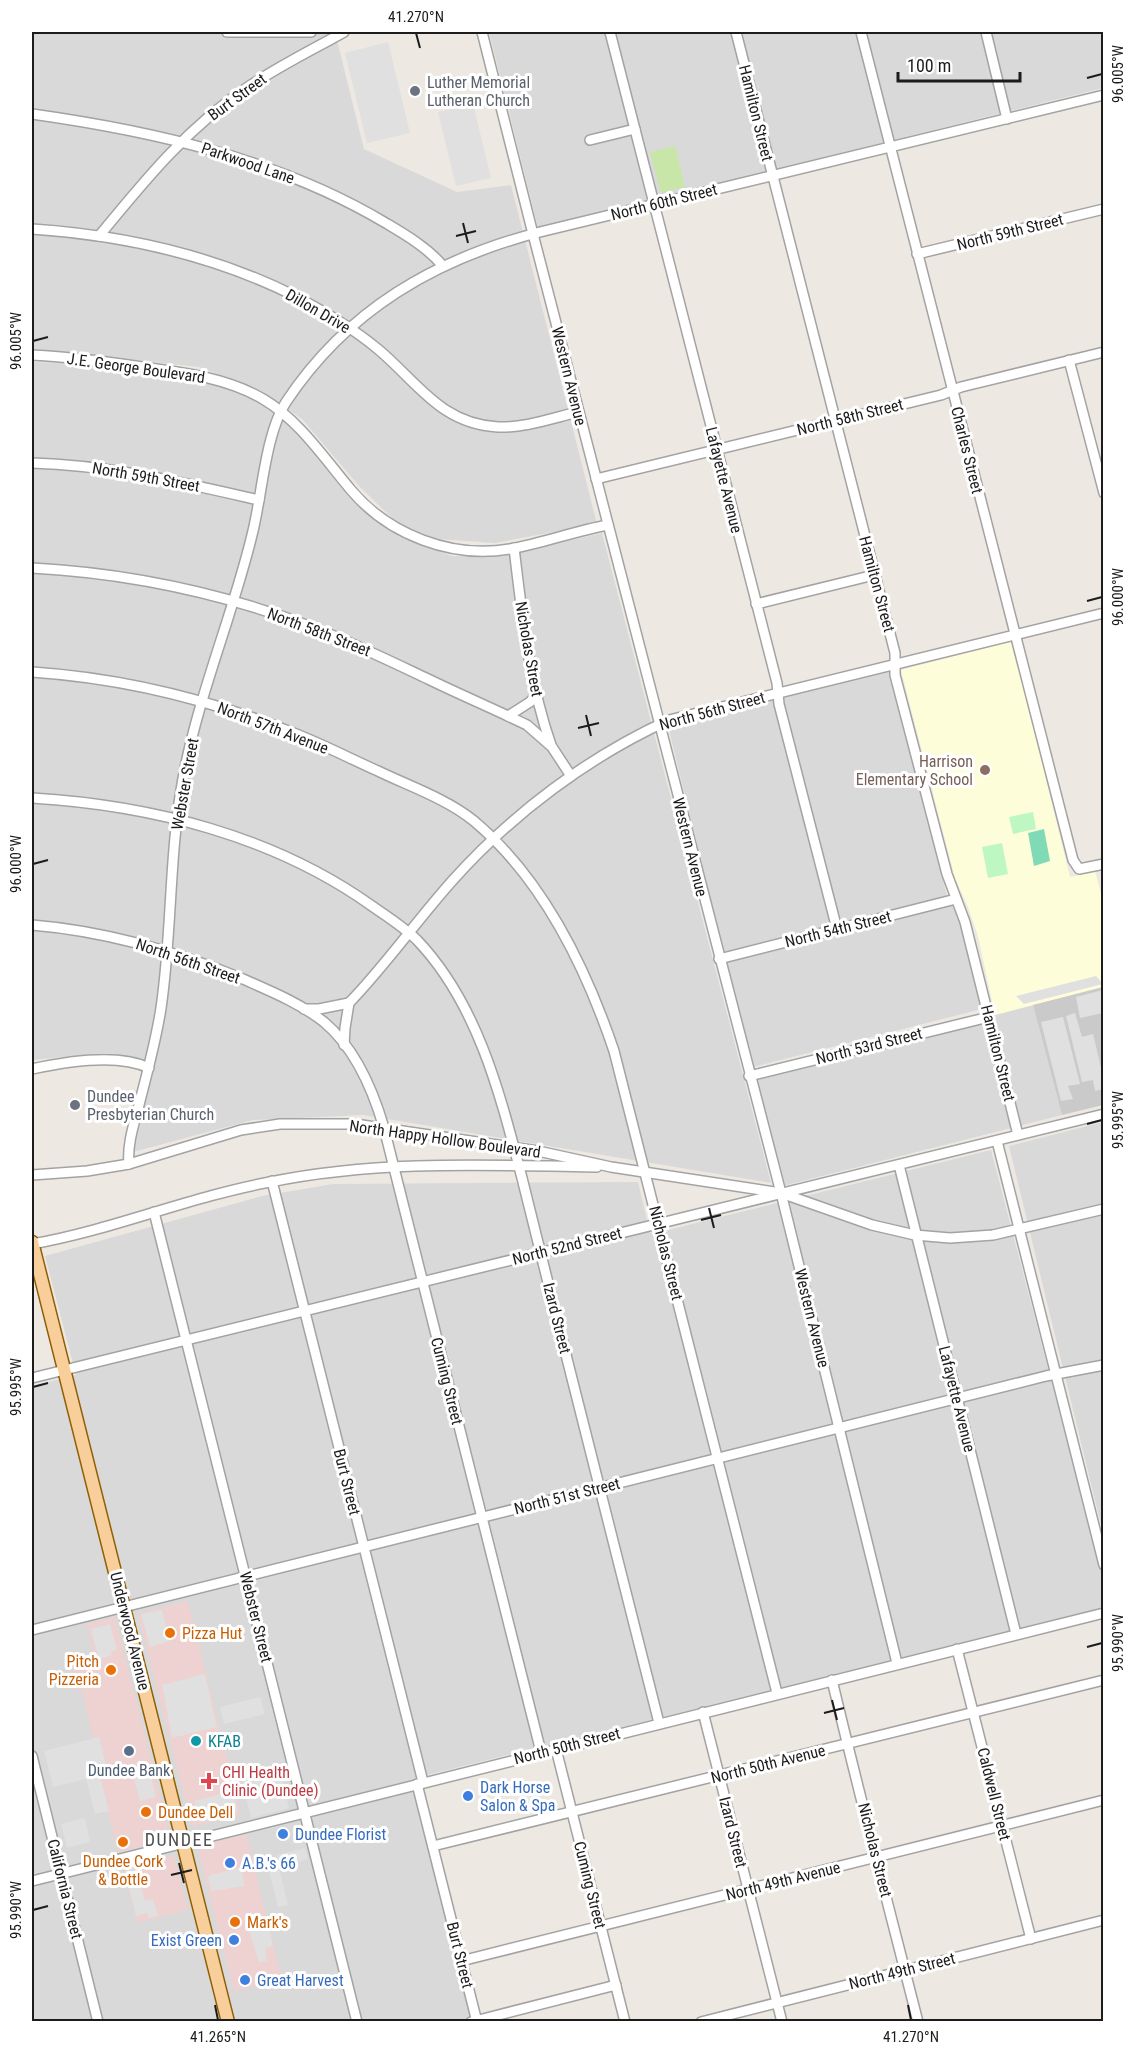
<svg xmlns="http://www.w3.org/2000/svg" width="1135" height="2053" font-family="'Roboto Condensed',sans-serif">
<rect width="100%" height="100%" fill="#ede9e2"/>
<g fill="#dad9d9">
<polygon points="32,32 335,32 364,149 457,192 511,185 597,524 495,543 438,539 398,524 359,486 302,419 262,391 199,367 32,349"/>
<polygon points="489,32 1103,32 1103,88 538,228"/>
<polygon points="32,362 67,363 205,382 251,398 291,426 361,508 412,542 452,556 504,556 602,533 771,1183 363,1115 253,1120 133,1152 156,1062 105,1053 32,1060"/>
<polygon points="891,669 947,896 723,952 668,726"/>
<polygon points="954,905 960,917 982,1009 753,1067 726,963"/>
<polygon points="1033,1005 1062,1115 783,1186 752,1078"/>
<polygon points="1103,1122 1103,1533 1009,1146"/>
<polygon points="991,1150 1103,1579 1103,1608 415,1778 413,1780 472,2021 32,2022 32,1386 76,1375 45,1256 262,1196 333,1184 638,1182 650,1233 668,1230"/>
</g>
<g fill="#eed1d1">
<polygon points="188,1601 241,1814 192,1827 138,1614"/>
<polygon points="115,1617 171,1839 118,1852 89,1739 93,1738 81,1689 77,1690 71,1668 96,1662 87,1624"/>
<polygon points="246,1834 282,1979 234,1992 197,1846"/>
<polygon points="174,1855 188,1910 137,1923 123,1868"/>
</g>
<polygon fill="#fefdda" points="1012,641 1070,877 1095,871 1103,901 1103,987 995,1015 978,936 968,907 955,878 901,670"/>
<polygon fill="#cacaca" points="1103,987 1103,1105 1062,1115 1033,1005"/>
<polygon fill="#c8e6a8" points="675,146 685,187 661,193 650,152"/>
<g fill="#bef7c2">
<polygon points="1033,812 1036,829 1013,834 1009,817"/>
<polygon points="1002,843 1008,874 988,878 982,847"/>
</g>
<polygon fill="#81dab6" points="1044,829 1050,861 1034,866 1028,833"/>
<g fill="#e0e0e0">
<polygon points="388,42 410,133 367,143 345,53"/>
<polygon points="473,104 491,178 456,186 438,112"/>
<polygon points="1096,976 1103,984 1024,1004 1016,996"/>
<polygon points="1103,990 1103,1013 1080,1018 1076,997"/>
<polygon points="1075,1013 1082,1037 1093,1034 1103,1076 1103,1089 1095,1091 1093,1080 1082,1082 1066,1016"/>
<polygon points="1063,1017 1080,1084 1068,1086 1073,1099 1061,1101 1041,1022"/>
<polygon points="162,1610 170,1641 150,1647 141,1614"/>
<polygon points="110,1624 117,1650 111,1651 112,1655 99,1659 91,1629"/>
<polygon points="205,1674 217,1727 172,1738 162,1685"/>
<polygon points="260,1697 265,1714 224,1724 220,1707"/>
<polygon points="99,1737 108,1773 100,1775 109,1811 95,1814 86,1779 53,1787 44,1751"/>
<polygon points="149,1768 156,1797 140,1801 134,1779 140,1777 139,1770"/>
<polygon points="280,1770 289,1808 251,1818 242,1780"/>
<polygon points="233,1791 238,1812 199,1822 194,1801"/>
<polygon points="85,1818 90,1842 67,1848 61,1824"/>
<polygon points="305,1848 308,1859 280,1867 277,1855"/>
<polygon points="241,1867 245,1886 211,1891 208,1876"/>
<polygon points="136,1868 145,1901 153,1899 158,1916 149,1918 147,1913 136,1916 125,1871"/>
<polygon points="279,1868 288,1905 278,1907 269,1871"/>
<polygon points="268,1925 273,1946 265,1948 267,1961 259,1962 249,1930"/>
</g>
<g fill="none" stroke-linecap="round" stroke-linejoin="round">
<g stroke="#a3a3a3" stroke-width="12">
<g id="minor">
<polyline points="227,32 311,32"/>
<polyline points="482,32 533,234 781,1193 897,1663"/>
<polyline points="610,32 777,683 779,704 837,929"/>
<polyline points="736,32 895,653 895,675 947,874 965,922 1018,1135"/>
<polyline points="861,32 1073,860 1079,869 1104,864"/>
<polyline points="986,32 1007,119"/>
<path d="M32 114C153 131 278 159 384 222 404 234 427 247 442 265"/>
<polyline points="590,140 635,129"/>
<path d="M32 229C122 235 213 255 295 296 324 312 353 328 379 350 418 383 441 424 498 427 525 428 552 418 578 412"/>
<path d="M99 236C145 180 188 127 248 87 279 66 312 50 344 32"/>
<polyline points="917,254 1104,209"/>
<path d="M32 355C71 357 110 362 149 368 188 373 229 379 263 399 299 420 324 458 351 490 389 535 452 559 510 549 543 543 575 531 608 525"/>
<polyline points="1069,360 1104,493"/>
<path d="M32 463C109 465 184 483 259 500"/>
<polyline points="596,479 941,395 961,387 1104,352"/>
<path d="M514 548C522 614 529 682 551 745"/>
<path d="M32 568C127 573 222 593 312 627 351 642 390 661 428 679 461 695 494 709 527 725L552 747 571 776"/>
<polyline points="756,604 874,575"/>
<path d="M32 672C121 678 208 699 291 732 320 743 349 758 378 771 409 786 447 799 474 821 543 879 586 968 614 1051L777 1693"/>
<polyline points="508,716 530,702 537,694"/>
<path d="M32 798C151 805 274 836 372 906 388 917 404 927 417 940 478 1004 500 1094 522 1178 535 1230 548 1283 561 1335 594 1464 627 1593 659 1723"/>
<path d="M32 925C105 931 175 951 243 979 270 991 300 1003 324 1022 355 1048 373 1090 384 1128L541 1752"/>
<polyline points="719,959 956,899"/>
<polyline points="304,1009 319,1009 349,1003"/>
<path d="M344 1045 345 1028 349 1003C386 965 417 920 453 880 512 814 588 757 669 720L1104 613"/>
<path d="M32 1069C64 1062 118 1053 149 1068"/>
<polyline points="749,1076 989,1017"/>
<polyline points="997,1141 1104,1565"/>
<path d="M129 1164C127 1144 134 1124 139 1105 147 1073 156 1041 161 1008 172 933 169 858 182 784 197 698 232 618 252 535 262 497 265 434 286 402 347 310 435 259 540 232L1104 95"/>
<polyline points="899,1165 1016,1634"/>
<polyline points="32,1175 87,1171 129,1164 241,1130 280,1124 355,1124 538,1151 611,1167 781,1193 872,1225 915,1235 950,1238 993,1235 1104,1209"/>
<polyline points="272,1181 423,1782"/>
<polyline points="154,1212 357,2022"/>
<path d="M32 1244C112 1230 189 1197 270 1182 377 1160 487 1165 597 1167"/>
<polyline points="32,1378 1104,1114"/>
<polyline points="32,1630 1046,1376 1104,1365"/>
<polyline points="957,1649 1031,1939"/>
<path d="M832 1680C859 1794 889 1908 918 2022"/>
<polyline points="703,1712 782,2022"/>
<polyline points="556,1749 625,2022"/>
<polyline points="32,1756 98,2022"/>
<polyline points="417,1784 477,2022"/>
<polyline points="433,1846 1104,1680"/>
<polyline points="32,1881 1104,1613"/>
<polyline points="461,1961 1104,1800"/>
<polyline points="471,2022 616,1985"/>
<polyline points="701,2022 1104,1920"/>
</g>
</g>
<g stroke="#8f5f05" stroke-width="15">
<polyline id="major" points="32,1242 228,2022"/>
</g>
<use href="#minor" stroke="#fff" stroke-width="9"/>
<use href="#major" stroke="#f8ce9b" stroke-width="12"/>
</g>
<path fill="none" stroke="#1c1c1c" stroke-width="2" d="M416 33 420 48M1087 78 1102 74M463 223 468 243M456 236 476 231M33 341 48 337M1087 601 1102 597M586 715 591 736M578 728 599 723M33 864 48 860M1087 1124 1102 1120M709 1208 714 1228M701 1220 721 1215M33 1387 48 1383M1087 1647 1102 1643M832 1700 837 1720M824 1713 844 1708M179 1863 184 1883M171 1875 192 1870M33 1910 48 1906M215 2005 218 2020M908 2005 911 2020"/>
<g fill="#6b7280" stroke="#fff" stroke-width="2">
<circle cx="415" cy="91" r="6"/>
<circle cx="75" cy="1105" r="6"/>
</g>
<circle fill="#8d6e63" stroke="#fff" stroke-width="2" cx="985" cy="770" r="6"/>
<g fill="#e8710a" stroke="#fff" stroke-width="2">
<circle cx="170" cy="1633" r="6"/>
<circle cx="111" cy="1670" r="6"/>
<circle cx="146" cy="1812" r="6"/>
<circle cx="123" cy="1842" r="6"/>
<circle cx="235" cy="1922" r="6"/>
</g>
<circle fill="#0f9aa8" stroke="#fff" stroke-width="2" cx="196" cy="1741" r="6"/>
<circle fill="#5c6f8a" stroke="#fff" stroke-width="2" cx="129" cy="1751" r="6"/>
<path fill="#e0444e" stroke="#fff" stroke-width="2" d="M206 1772h6v6h6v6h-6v6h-6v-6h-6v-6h6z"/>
<g fill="#3f7fe0" stroke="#fff" stroke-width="2">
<circle cx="468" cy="1796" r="6"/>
<circle cx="283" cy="1834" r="6"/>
<circle cx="230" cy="1863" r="6"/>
<circle cx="234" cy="1940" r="6"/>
<circle cx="245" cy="1980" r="6"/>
</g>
<g text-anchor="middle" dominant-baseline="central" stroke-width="6" stroke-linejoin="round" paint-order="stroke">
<g font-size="16" fill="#5b616d" stroke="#fff" text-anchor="start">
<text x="427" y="82">Luther Memorial<tspan x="427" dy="18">Lutheran Church</tspan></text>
<text x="87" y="1096">Dundee<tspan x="87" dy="18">Presbyterian Church</tspan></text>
</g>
<g font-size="16" fill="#1c1c1c" stroke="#fff">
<text transform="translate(237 97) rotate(-36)">Burt Street</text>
<text transform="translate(756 113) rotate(76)">Hamilton Street</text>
<text transform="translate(248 163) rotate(19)">Parkwood Lane</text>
<text transform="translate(664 202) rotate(-14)">North 60th Street</text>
<text transform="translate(1010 232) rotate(-14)">North 59th Street</text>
<text transform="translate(318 311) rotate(30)">Dillon Drive</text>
<text transform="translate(136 368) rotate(8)">J.E. George Boulevard</text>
<text transform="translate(569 376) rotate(76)">Western Avenue</text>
<text transform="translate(850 417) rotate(-14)">North 58th Street</text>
<text transform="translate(967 450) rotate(76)">Charles Street</text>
<text transform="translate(146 477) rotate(10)">North 59th Street</text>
<text transform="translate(724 480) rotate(76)">Lafayette Avenue</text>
<text transform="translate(877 584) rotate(75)">Hamilton Street</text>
<text transform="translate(319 632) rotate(21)">North 58th Street</text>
<text transform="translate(529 649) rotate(80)">Nicholas Street</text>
<text transform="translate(712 711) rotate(-15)">North 56th Street</text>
<text transform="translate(273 728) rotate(21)">North 57th Avenue</text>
<text transform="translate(185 784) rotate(-80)">Webster Street</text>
<text transform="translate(690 847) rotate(76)">Western Avenue</text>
<text transform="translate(838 929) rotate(-14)">North 54th Street</text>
<text transform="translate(188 961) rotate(19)">North 56th Street</text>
<text transform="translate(869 1046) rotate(-14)">North 53rd Street</text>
<text transform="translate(998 1053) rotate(76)">Hamilton Street</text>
<text transform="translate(445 1139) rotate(8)">North Happy Hollow Boulevard</text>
<text transform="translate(567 1246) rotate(-14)">North 52nd Street</text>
<text transform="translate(666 1253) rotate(76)">Nicholas Street</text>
<text transform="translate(557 1318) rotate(76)">Izard Street</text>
<text transform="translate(812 1318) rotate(76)">Western Avenue</text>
<text transform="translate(447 1381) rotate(76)">Cuming Street</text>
<text transform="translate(957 1399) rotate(76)">Lafayette Avenue</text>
<text transform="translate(347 1482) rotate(76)">Burt Street</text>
<text transform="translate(567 1496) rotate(-14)">North 51st Street</text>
<text transform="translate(256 1617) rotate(76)">Webster Street</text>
<text transform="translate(130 1631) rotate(76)">Underwood Avenue</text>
<text transform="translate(567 1746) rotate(-14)">North 50th Street</text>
<text transform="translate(768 1764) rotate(-14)">North 50th Avenue</text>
<text transform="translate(994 1794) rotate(76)">Caldwell Street</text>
<text transform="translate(733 1832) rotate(76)">Izard Street</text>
<text transform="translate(875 1850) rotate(76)">Nicholas Street</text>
<text transform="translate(783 1881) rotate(-14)">North 49th Avenue</text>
<text transform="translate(590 1885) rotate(76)">Cuming Street</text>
<text transform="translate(65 1889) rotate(76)">California Street</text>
<text transform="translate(460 1955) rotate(76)">Burt Street</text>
<text transform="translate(902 1971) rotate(-14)">North 49th Street</text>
</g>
<g font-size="16" fill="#785e54" stroke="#fff" text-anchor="end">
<text x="973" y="761">Harrison<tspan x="973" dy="18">Elementary School</tspan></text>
</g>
<g font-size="16" fill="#c56008" stroke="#fff" text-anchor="start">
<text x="182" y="1633">Pizza Hut</text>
<text x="99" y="1661" text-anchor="end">Pitch<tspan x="99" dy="18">Pizzeria</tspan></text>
<text x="158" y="1812">Dundee Dell</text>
<text x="123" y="1861" text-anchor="middle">Dundee Cork<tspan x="123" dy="18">&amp; Bottle</tspan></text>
<text x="247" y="1922">Mark's</text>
</g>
<g font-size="16" fill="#0d838f" stroke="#fff" text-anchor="start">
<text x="208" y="1741">KFAB</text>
</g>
<g font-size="16" fill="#4e5e75" stroke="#fff">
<text x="129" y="1770">Dundee Bank</text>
</g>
<g font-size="16" fill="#be3a42" stroke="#fff" text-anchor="start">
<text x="222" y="1772">CHI Health<tspan x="222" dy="18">Clinic (Dundee)</tspan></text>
</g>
<g font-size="16" fill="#366cbe" stroke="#fff" text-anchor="start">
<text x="480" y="1787">Dark Horse<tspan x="480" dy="18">Salon &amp; Spa</tspan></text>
<text x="295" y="1834">Dundee Florist</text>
<text x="242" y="1863">A.B.'s 66</text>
<text x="222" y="1940" text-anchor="end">Exist Green</text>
<text x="257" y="1980">Great Harvest</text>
</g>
<g font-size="18" letter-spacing="1.5" fill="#4f4f4f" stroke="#fff">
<text x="179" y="1839">DUNDEE</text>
</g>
</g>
<rect width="1135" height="2053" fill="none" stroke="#ffffff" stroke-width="66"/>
<path d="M898 72v9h122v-9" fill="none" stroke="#1c1c1c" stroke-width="3"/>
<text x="907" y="72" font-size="18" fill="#1c1c1c" stroke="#ffffff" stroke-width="4.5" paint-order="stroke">100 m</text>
<rect x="33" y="33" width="1069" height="1987" fill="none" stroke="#1c1c1c" stroke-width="2"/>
<g font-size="15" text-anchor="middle" fill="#1c1c1c">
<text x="416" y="22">41.270°N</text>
<text transform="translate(1118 74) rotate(-90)" y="5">96.005°W</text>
<text transform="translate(16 341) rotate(-90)" y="5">96.005°W</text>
<text transform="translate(1118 597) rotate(-90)" y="5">96.000°W</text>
<text transform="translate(16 864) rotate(-90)" y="5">96.000°W</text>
<text transform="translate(1118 1120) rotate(-90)" y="5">95.995°W</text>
<text transform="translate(16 1387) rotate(-90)" y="5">95.995°W</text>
<text transform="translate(1118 1643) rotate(-90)" y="5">95.990°W</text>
<text transform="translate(16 1910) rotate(-90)" y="5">95.990°W</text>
<text x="218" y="2042">41.265°N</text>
<text x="911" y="2042">41.270°N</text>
</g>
</svg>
